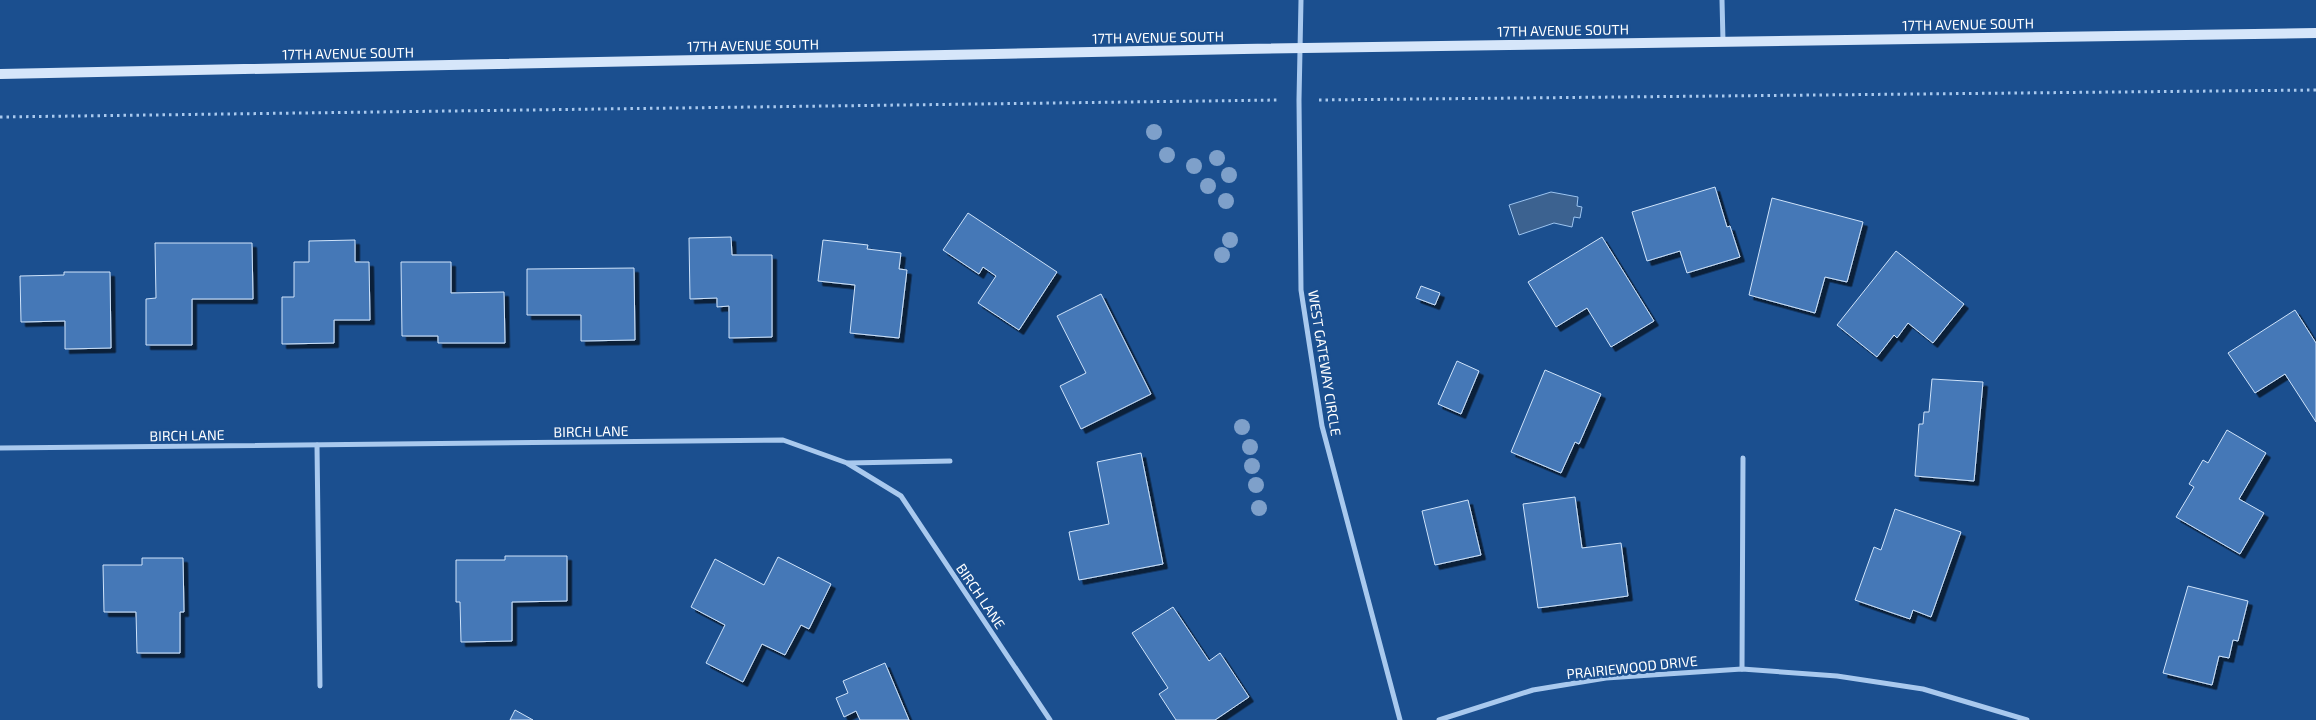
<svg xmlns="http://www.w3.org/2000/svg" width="2316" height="720" font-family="'Exo 2',sans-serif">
<defs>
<filter id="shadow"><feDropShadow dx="4.5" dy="4.5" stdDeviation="0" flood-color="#0009"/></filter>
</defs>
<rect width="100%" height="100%" fill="#1b4f8f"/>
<polygon fill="#3c6290" stroke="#9cc4f0" points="1551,192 1578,197 1577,206 1582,207 1580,218 1574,217 1572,227 1554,223 1519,235 1509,205"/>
<g fill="#4478b7" stroke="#cfe3fa" filter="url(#shadow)">
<polygon points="1715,187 1727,227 1730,226 1740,257 1687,273 1680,251 1647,261 1632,212"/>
<polygon points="1772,198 1863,222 1847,282 1825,277 1815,313 1749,295"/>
<polygon points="968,213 1057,272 1019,330 978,303 996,276 983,267 979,274 943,250"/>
<polygon points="731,237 732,255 772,255 772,337 729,338 729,306 717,307 717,298 690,299 689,238"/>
<polygon points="1602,237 1654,321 1611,347 1587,308 1556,327 1528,282"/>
<polygon points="355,240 355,262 369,262 370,320 334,320 334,343 282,344 282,297 294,297 294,262 309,262 309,241"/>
<polygon points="823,240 868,245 867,249 901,253 899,269 907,270 899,338 850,333 855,285 818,281"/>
<polygon points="155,243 252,243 253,299 192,299 192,345 146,345 146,299 156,298"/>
<polygon points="1896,251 1964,304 1933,343 1908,323 1897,338 1894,335 1877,357 1837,325"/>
<polygon points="401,262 451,262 451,293 504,292 505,343 438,343 438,336 402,336"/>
<polygon points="634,268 635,340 581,341 581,315 527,315 527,269"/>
<polygon points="64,272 110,272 111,348 65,349 65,321 21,322 20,276 64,275"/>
<polygon points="1421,286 1440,293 1435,305 1416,298"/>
<polygon points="1101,294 1151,394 1081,429 1060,386 1086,373 1057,316"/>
<polygon points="2295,310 2316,343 2316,422 2285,374 2255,393 2228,353"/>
<polygon points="1457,361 1479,371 1461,414 1438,404"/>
<polygon points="1545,370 1601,394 1579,444 1575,442 1561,473 1511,452"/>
<polygon points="1932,379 1983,382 1974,481 1915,476 1919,424 1923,424 1924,412 1929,412"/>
<polygon points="2227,430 2266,453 2239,499 2264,513 2240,554 2176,517 2194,487 2189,484 2203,460 2208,463"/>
<polygon points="1141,453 1163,564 1079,580 1069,532 1109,524 1097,462"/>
<polygon points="1575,497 1582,548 1621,543 1628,596 1538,608 1523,504"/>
<polygon points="1468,500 1481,555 1435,565 1422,511"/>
<polygon points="1895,509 1961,532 1931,617 1913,610 1910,619 1855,600 1874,547 1881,550"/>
<polygon points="505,556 567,556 567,601 512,602 512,641 461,642 460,602 456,602 456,560 505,560"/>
<polygon points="778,557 831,584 809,629 801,625 785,655 762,644 743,682 706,663 725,625 691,607 715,559 764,585"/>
<polygon points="142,558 183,558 184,612 180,612 180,653 137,653 136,612 104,612 103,565 142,565"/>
<polygon points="2188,586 2248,601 2238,641 2233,640 2229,658 2219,656 2212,685 2163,673"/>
<polygon points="1173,607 1209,661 1220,653 1249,697 1215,720 1176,720 1159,694 1168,688 1132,633"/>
<polygon points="885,663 909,720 860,720 856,711 844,717 836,698 848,693 843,681"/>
<polygon points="515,710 533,720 510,720"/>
</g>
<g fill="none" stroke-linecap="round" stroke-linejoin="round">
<g stroke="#a9c9ee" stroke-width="3" stroke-dasharray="2.5 4" stroke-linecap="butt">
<polyline points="1319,100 2316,90"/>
<polyline points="0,117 1278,100"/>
</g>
<g stroke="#a9c9ee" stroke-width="5">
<polyline points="1301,0 1299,100 1301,290 1322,426 1400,720"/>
<polyline points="1722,0 1723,41"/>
<polyline points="317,445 320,686"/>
<polyline points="0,448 783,440 847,463 901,496 1050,720"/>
<polyline points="848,463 950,461"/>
<polyline points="1742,669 1743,458"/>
<polyline points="1439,720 1533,690 1606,678 1742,669 1837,676 1923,689 2027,720"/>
</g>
<polyline stroke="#d6e6fa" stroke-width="10" points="0,74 1243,49 2316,33"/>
</g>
<g fill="#7ea0ca">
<circle cx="1154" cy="132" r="8"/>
<circle cx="1167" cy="155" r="8"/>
<circle cx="1217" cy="158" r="8"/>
<circle cx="1194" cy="166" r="8"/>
<circle cx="1229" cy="175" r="8"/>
<circle cx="1208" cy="186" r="8"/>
<circle cx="1226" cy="201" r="8"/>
<circle cx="1230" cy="240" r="8"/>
<circle cx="1222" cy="255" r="8"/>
<circle cx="1242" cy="427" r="8"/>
<circle cx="1250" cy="447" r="8"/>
<circle cx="1252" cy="466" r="8"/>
<circle cx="1256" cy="485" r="8"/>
<circle cx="1259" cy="508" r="8"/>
</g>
<g text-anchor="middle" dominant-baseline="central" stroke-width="5" stroke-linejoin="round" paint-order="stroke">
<g font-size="14" fill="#fff" stroke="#1b4f8f">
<text transform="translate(1968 24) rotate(-1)">17TH AVENUE SOUTH</text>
<text transform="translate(1563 30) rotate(-1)">17TH AVENUE SOUTH</text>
<text transform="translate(1158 37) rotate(-1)">17TH AVENUE SOUTH</text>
<text transform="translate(753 45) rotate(-1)">17TH AVENUE SOUTH</text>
<text transform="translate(348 53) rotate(-1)">17TH AVENUE SOUTH</text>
<text transform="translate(1325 363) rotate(81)">WEST GATEWAY CIRCLE</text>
<text transform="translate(591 431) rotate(-1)">BIRCH LANE</text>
<text transform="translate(187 435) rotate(-1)">BIRCH LANE</text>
<text transform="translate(981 596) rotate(56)">BIRCH LANE</text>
<text transform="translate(1632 667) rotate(-6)">PRAIRIEWOOD DRIVE</text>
</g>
</g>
</svg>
